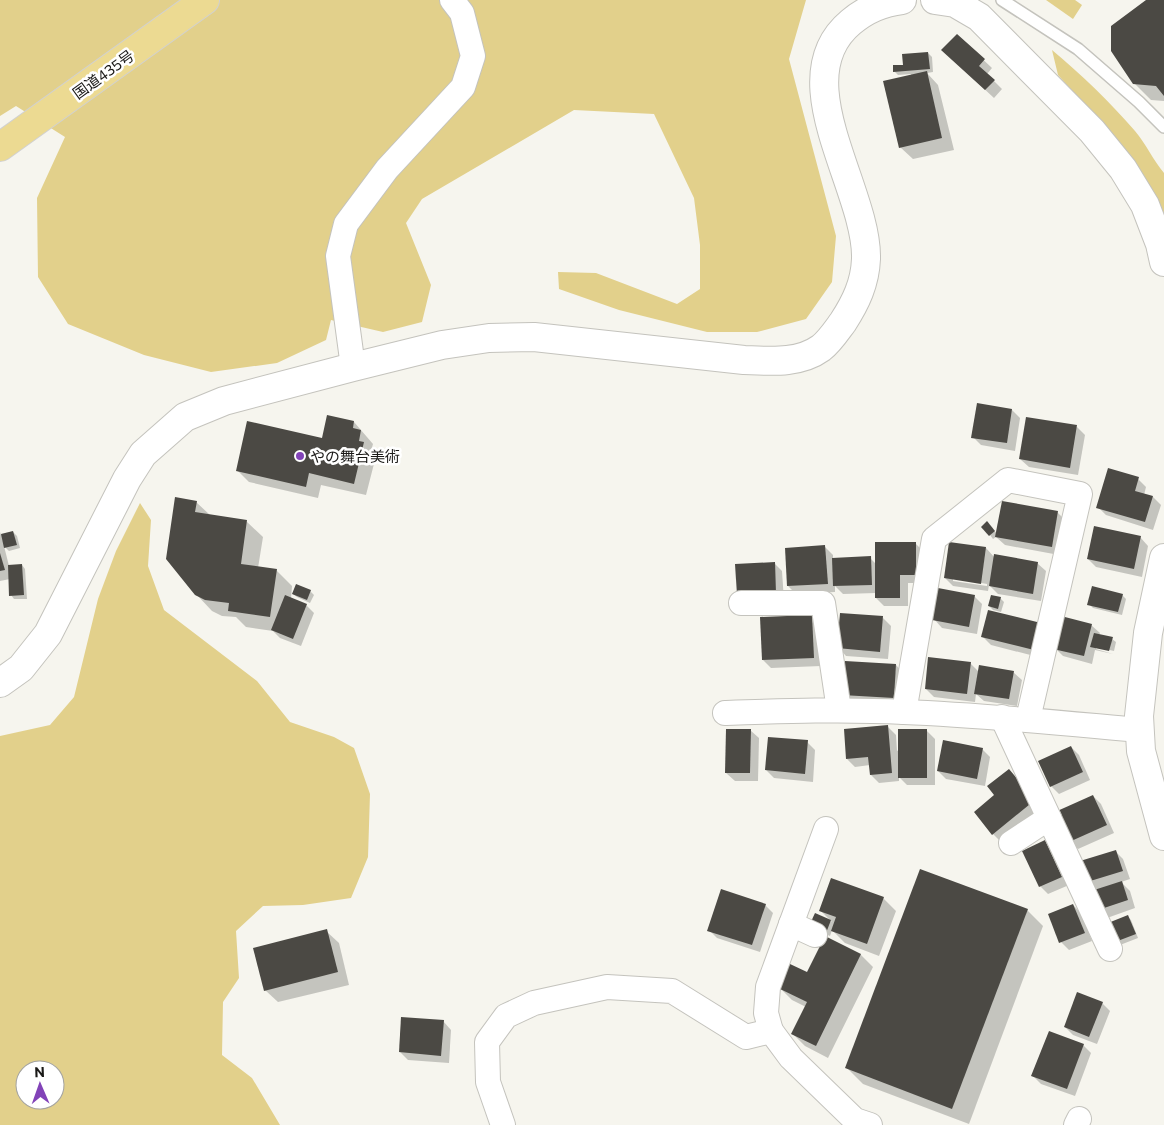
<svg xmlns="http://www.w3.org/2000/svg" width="1164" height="1125" font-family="Commissioner,'Noto Sans JP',sans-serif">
<rect width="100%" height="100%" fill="#f6f5ee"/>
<g fill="#e2d08b" fill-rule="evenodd">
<polygon points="0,0 806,0 789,59 836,236 832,282 806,319 757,332 707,332 619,310 559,289 558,272 596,273 677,304 700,289 700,245 694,198 654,114 574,110 422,199 406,223 431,285 422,322 383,332 331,320 326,340 277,363 211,372 144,355 68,324 38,277 37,198 65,137 16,106 0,116"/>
<polygon points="1046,0 1075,0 1082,5 1073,19"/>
<path d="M1052 50C1082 75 1110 102 1135 131 1146 144 1153 160 1164 173V213L1119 142 1058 75Z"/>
<path d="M140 503 151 520 148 566 164 610 257 681 290 722 334 737 354 748 370 794 368 857 351 898 303 905 263 906 236 931 239 978 223 1002 222 1055 252 1078 280 1125H0V736L50 725 74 697 98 599 116 551ZM25 1070H55V1100H25Z"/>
</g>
<g fill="#0003" fill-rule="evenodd">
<polygon points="1148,0 1164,0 1164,101 1151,100 1134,83"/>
<polygon points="957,35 992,68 987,74 1002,89 994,98 951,58"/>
<polygon points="928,53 932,57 933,72 927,73 938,85 954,150 913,159 900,147 911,74 898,75 894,71"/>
<polygon points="1012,410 1020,418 1015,451 981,445 973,437"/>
<polygon points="328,417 354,422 373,444 371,451 376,456 366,495 321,485 318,498 249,482 237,470 323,440"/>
<polygon points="1077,427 1085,435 1078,475 1029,467 1020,459"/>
<polygon points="1138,479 1146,487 1144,495 1153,497 1161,505 1153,530 1106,515 1098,507"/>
<polygon points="196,502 210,515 246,521 263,537 258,568 276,570 292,586 291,599 306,605 314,613 301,646 280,638 273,631 246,627 236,617 222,616 212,611 196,594 167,559"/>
<polygon points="1057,512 1065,520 1059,555 1005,545 996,537 993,539 990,535 991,527 997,534"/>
<polygon points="0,532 1,535 13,532 17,536 20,548 9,551 4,546 9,566 22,565 25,569 27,599 14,599 11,595 10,579 0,581"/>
<polygon points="1140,537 1148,546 1142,577 1096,567 1088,559"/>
<polygon points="915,543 924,552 923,583 908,583 908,606 884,606 876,598 876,593 843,594 835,586 835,592 796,594 788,586 825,547 833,555 833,559 870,558 876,564"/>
<path d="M986 548 995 558 1037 563 1046 571 1041 601 998 594 989 585 988 591 953 586 945 578ZM953 578 987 584V586L953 581Z"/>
<polygon points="774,563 782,571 784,601 746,603"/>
<polygon points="310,591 314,595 310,603 297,597 293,594"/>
<polygon points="1122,595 1126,599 1122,615 1093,608 1089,604"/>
<polygon points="974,596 982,604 977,634 942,628 934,619"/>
<polygon points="1000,598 1004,602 1001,612 993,610 989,606"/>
<polygon points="989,612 1042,658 991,645 983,637"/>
<polygon points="812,616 820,624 821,666 771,668 763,660"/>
<polygon points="883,618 891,626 888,659 846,656 838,647"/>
<polygon points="1091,625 1100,633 1099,635 1112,639 1116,642 1114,651 1096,647 1096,649 1113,654 1095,650 1092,664 1063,656 1055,648"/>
<polygon points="970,663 979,672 1013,672 1022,680 1017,706 984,701 976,694 975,702 934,697 926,689"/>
<polygon points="896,665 904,674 902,706 852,702 844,694"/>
<polygon points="888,727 896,735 897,751 926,730 935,739 935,785 907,785 899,777 899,781 879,783 871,775 870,765 855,767 847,759"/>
<polygon points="750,730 759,738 758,781 735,781 726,773"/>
<polygon points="807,742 815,750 813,782 774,778 766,770"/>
<polygon points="1071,747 1079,755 1090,780 1059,794 1051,786"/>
<polygon points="982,749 990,757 985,786 946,779 938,771"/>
<polygon points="1009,770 1042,809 1001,842 993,834 995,795"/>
<polygon points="1093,796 1101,804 1114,833 1078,849 1070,841"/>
<polygon points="1045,842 1053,850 1069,885 1048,894 1040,886"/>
<polygon points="1115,851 1123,859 1130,879 1121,882 1130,891 1135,908 1107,918 1097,891 1088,882"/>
<polygon points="883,898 896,911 879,956 845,943 832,930 830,936 814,929 815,915 832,922 820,910"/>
<polygon points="765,905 773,913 760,952 717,938 709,930"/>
<polygon points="1073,905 1081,913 1092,941 1069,950 1061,942"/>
<polygon points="1027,910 1043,926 969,1124 863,1084 847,1068"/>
<polygon points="1128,917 1131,920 1138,938 1120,945 1116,942"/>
<polygon points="326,931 339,943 349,985 278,1002 265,990"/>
<polygon points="825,938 861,955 873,967 828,1058 805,1046 793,1034 806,1007 792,1000 780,988 807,974"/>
<polygon points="1102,1003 1110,1011 1097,1044 1073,1035 1065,1027"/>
<polygon points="443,1021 451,1030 449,1063 408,1060 400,1052"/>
<polygon points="1083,1045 1091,1053 1075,1096 1041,1084 1033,1076"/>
</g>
<g fill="#4b4944">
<polygon points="1146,0 1164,0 1164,96 1156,86 1133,84 1111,51 1111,26"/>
<polygon points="957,34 985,59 979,66 995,80 985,90 941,50"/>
<polygon points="928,52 930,69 893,72 893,65 903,65 902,54"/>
<polygon points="927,71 942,138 899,148 883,81"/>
<polygon points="977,403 1012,409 1007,443 971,438"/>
<polygon points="327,415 354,421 353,428 361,430 359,441 364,442 354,484 309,473 306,487 236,471 247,421 322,438"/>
<polygon points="1026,417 1077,425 1070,468 1019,459"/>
<polygon points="1108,468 1139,477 1135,491 1153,496 1145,522 1096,508"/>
<polygon points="175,497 197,501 195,512 247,520 241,564 277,569 270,617 228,611 229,603 205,600 195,595 166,559"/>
<polygon points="1002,501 1058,511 1052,547 995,537"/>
<polygon points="987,521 995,531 989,536 981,527"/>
<polygon points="1094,526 1141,536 1134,569 1087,559"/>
<polygon points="13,531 17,545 4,548 1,534"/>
<polygon points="875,542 916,542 916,575 900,575 900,598 875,598"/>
<polygon points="949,542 986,547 981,584 944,578"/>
<polygon points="825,545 828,584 787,586 785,548"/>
<polygon points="0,553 5,570 0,571"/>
<polygon points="994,554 1038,562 1033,594 989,586"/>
<polygon points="871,556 872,585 833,586 832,558"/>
<polygon points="775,562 776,593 737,595 735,564"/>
<polygon points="22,564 24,595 9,596 8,565"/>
<polygon points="296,584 311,590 307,600 292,594"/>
<polygon points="1092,586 1123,594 1118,612 1087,605"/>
<polygon points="938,588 975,595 969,627 932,620"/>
<polygon points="285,595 307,604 293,639 271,630"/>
<polygon points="991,595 1001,597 998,609 988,606"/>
<polygon points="988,610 1041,623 1034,650 981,637"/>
<polygon points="840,613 883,616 880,652 837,648"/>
<polygon points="812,615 814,658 762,660 760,617"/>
<polygon points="1061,616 1092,624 1084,656 1053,649"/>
<polygon points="1094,633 1113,637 1109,651 1090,647"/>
<polygon points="928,657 971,662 967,694 925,689"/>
<polygon points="845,661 896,664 894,698 842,695"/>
<polygon points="979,665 1014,671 1009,699 974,694"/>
<polygon points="888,725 892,773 870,775 868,757 846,759 844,729"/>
<polygon points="726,729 751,729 750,773 725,773"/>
<rect x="898" y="729" width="29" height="49"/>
<polygon points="768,737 808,740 805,774 765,770"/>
<polygon points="943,740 983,748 977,779 937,771"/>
<polygon points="1071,746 1083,772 1050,787 1038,761"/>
<polygon points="1009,769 1035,800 992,835 974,812 994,795 987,786"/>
<polygon points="1093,795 1107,825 1069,842 1055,812"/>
<polygon points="1045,840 1062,877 1039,887 1022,851"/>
<polygon points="1116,850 1123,871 1087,882 1080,861"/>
<polygon points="920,869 1028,909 952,1109 845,1068"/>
<polygon points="831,878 884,897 867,944 831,931 836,917 819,911"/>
<polygon points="1122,881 1128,900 1098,910 1091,891"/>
<polygon points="721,889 766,904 752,945 707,931"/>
<polygon points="1073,904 1085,933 1059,943 1048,914"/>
<polygon points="815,913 831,920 826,933 809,926"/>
<polygon points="1128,915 1136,934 1115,942 1108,923"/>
<polygon points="327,929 338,972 264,991 253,948"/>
<polygon points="825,936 861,954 816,1046 791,1034 807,1002 778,988 790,964 807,972"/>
<polygon points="1077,992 1103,1002 1089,1037 1064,1027"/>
<polygon points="401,1017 444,1020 441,1056 399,1052"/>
<polygon points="1049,1031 1084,1044 1067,1089 1031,1076"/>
</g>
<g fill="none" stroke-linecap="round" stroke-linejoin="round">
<g stroke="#c4c3bd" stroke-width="14">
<polyline id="service" points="1002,0 1078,49 1139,102 1164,127"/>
</g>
<g stroke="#c4c3bd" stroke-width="26">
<g id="minor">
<polyline points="353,367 338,256 346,224 387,169 463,87 473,56 462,13 452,0"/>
<polyline points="741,603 823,603 839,710"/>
<polyline points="904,712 934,539 1008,480 1080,494 1028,719"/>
<path d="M725 713C785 711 844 709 904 712 983 715 1061 723 1140 730"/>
<polyline points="1002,717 1110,949"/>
<polyline points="1011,843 1049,818"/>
<polyline points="791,924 815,935"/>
<polyline points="771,1031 766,1013 768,987 826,829"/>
<polyline points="503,1125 488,1082 487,1042 506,1016 534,1003 607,987 672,991 746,1037 771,1031 791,1058 855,1120 870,1125"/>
<polyline points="1076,1125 1079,1119"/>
</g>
</g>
<g stroke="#c4c3bd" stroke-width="30">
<g id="tertiary">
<polyline points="935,0 955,3 979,17 1092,131 1123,169 1145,205 1160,244 1164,262"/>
<polyline points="1164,558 1148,633 1139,716 1141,751 1164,836"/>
<path d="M0 683 21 668 48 634 127 479 143 454 185 417 224 401 353 367 442 345 489 338 534 337 744 360C770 361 799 364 821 348 830 341 837 330 843 322 856 302 865 283 866 259 868 189 782 79 851 22 865 10 884 2 902 0"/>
</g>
</g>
<g stroke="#d1d1d1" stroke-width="30">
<polyline id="trunk" points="0,147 205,0"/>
</g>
<use href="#service" stroke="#fff" stroke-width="11"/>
<use href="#minor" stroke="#fff" stroke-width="24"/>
<use href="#tertiary" stroke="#fff" stroke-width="28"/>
<use href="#trunk" stroke="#ecda92" stroke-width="28"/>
</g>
<circle fill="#8243b8" stroke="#fff" stroke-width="2" cx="300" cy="456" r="5"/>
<g text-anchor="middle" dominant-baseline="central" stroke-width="5" stroke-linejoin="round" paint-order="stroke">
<g font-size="15" fill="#1a1917" stroke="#fff">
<text transform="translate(103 74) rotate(-36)">国道435号</text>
</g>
<g font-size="15" fill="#1a1917" stroke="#fff" text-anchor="start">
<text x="310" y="456">やの舞台美術</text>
</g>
</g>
<g transform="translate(40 1085) rotate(358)"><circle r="24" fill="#ffffff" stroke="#a3a3a2"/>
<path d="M0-4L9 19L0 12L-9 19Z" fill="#8243b8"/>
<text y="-8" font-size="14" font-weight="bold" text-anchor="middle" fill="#1a1917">N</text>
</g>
</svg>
